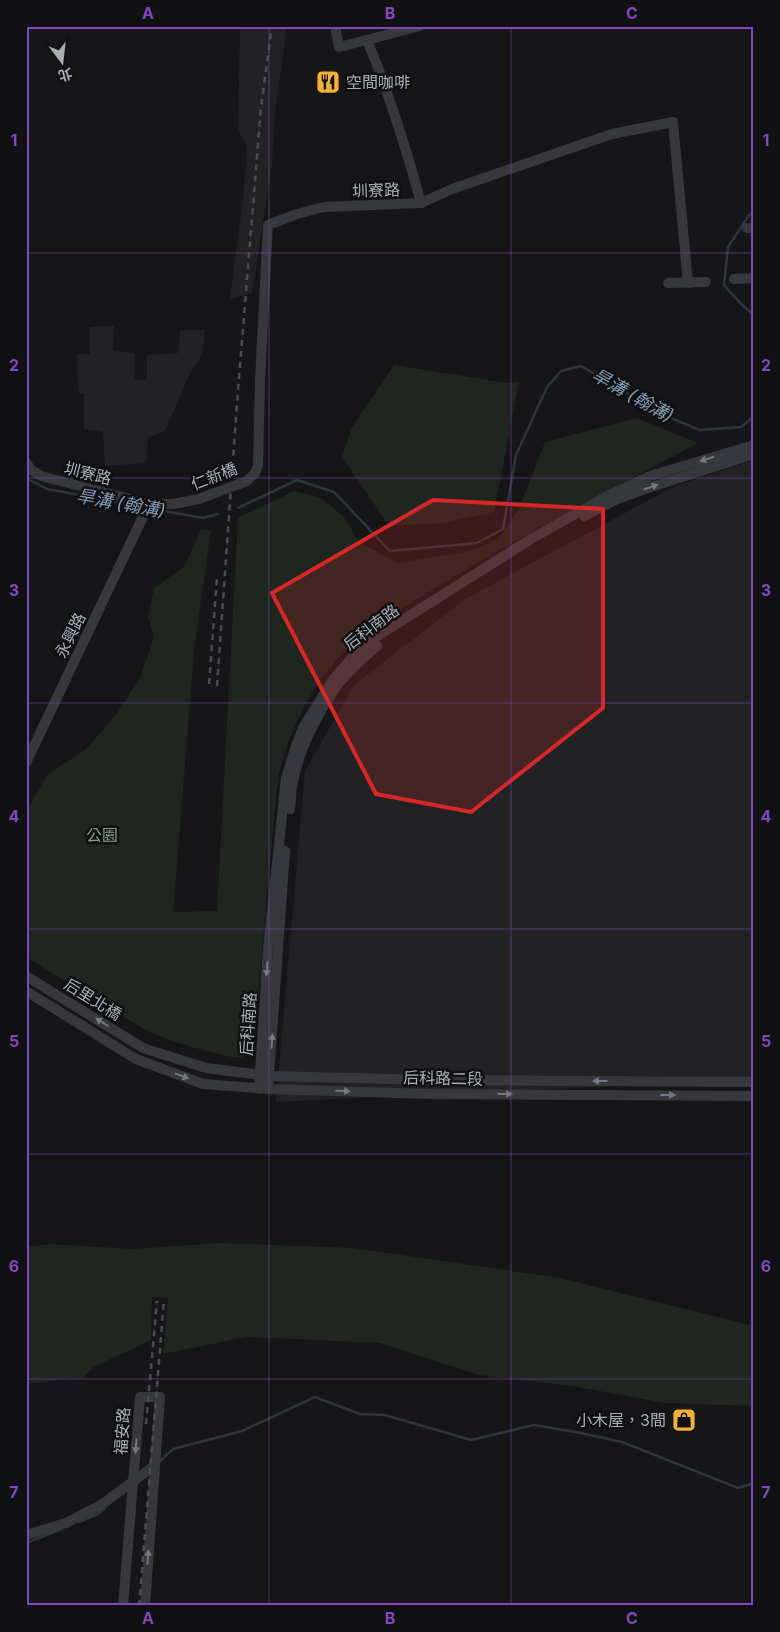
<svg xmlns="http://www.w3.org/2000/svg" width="780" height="1632" font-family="Inter,'Noto Sans TC',sans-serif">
<rect width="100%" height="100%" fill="#161618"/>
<g fill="#222225">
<polygon points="240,26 287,26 275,113 272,163 252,293 230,299 244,191 247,146 238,130"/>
<polygon points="114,326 113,351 134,353 135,380 147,380 147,355 178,353 180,330 205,330 202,355 190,373 165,431 148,437 146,463 105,466 103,432 84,429 84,393 78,393 77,354 90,354 90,327"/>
<polygon points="754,460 754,1079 276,1102 305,771 354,685 465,599 675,486"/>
</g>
<g fill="#1e261f">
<polygon points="394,365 507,383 519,382 494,512 442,523 389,526 342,457 352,427"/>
<path d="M637 418 698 443C611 490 523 534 439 586 402 609 362 630 333 664 305 698 287 736 278 779L253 1047C251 1053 247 1056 242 1057 232 1059 220 1054 211 1052 187 1046 166 1040 144 1029L26 957V863L28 861 26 860V812L48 774 85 750 115 716 140 678 154 637 148 617 154 588 184 567 201 530H211L195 642 173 912 217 911 238 518 294 491 321 498 344 517 359 542 398 563 470 551 498 539 518 511 545 442Z"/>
<polygon points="219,1243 353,1248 560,1278 754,1326 754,1406 664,1403 578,1387 479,1375 380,1343 246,1337 163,1354 168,1298 152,1297 151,1340 94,1367 83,1377 26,1384 26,1247 50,1244 132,1249"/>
</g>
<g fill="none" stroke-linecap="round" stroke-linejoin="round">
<g stroke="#2c353c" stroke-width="2.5">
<polyline points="754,212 749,215 728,247 724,285 740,303 754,315"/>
<polyline points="26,478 47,489 133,505"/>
<polyline points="238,508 297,480 334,492 390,551 477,543 503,529 516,455 547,387 561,371 581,366 666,416 700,430 741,427 754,416"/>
<polyline points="153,509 203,518 218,514"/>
<polyline points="160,1461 173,1449 242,1431 315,1397 360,1414 385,1415 471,1440 534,1425 581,1433 622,1442 738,1488 754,1483"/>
<polyline points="79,1522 98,1514 105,1508"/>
<polyline points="26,1543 62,1529"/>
</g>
<g stroke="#37383d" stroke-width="10">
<polyline points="367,40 420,26"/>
<polyline points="421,203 452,189 612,134 673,122 688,283"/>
<polyline points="747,228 754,228"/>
<polyline points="734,279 754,278"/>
<polyline points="668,283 706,282"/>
<path d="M260 380 268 225 297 214 324 207 421 203C406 148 389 93 367 40L339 47 335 26"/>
<polyline points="26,462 31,470 41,476 149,504 26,763"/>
<polyline points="584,516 617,499 654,486 754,454"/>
<path d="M290 809C291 800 291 791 293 782 299 749 317 715 336 687 347 672 363 658 377 646"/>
<polyline points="26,976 143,1048 206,1068 269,1076 430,1080 754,1082"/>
<polyline points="26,991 136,1059 203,1084 268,1089 430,1094 754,1096"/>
<polyline points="259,1089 268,948 286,778 296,746 303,728 332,681 355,654 379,635 531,539 609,495 650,476 754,445"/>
<polyline points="268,1089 285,851"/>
<polyline points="26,1535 66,1523 101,1505 154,1466"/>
<polyline points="123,1606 140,1397 160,1397 145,1606"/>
</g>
<g stroke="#4a4c52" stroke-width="2.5" stroke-dasharray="6 5" stroke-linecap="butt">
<polyline points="209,684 217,577"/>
<polyline points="217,686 238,390 261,107 272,26"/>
<polyline points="146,1424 157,1301"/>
<polyline points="139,1606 164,1300"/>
</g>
<polyline stroke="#37383d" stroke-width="10" points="149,504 173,504 199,499 247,481 255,473 258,466 260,380"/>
</g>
<defs><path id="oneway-solid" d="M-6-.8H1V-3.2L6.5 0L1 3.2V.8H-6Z" transform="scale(1.25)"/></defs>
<g fill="#757881">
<use href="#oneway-solid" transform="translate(707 459) rotate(163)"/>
<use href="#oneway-solid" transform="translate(651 487) rotate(-19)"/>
<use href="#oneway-solid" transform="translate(267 969) rotate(94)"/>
<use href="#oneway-solid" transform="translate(102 1022) rotate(-148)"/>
<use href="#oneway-solid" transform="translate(272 1041) rotate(-86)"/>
<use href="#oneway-solid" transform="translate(182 1076) rotate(20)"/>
<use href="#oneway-solid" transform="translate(600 1081) rotate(-180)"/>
<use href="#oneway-solid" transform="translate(343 1091) rotate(2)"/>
<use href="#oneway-solid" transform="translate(505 1094)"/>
<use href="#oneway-solid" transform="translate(668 1095)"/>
<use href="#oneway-solid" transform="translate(136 1446) rotate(94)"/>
<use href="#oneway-solid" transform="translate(148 1557) rotate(-86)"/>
</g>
<path fill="#d62828" fill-opacity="0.2" stroke="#d62828" stroke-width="4" stroke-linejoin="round" d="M433 500 603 509V708L471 812 376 794 272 593Z"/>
<path fill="none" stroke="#8446be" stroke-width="1" stroke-opacity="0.55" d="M269 26V1606M511 26V1606M26 253H754M26 478H754M26 703H754M26 929H754M26 1154H754M26 1379H754"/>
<defs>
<g id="restaurant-square" transform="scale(1.25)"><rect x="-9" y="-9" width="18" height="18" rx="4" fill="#f2b134" stroke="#111113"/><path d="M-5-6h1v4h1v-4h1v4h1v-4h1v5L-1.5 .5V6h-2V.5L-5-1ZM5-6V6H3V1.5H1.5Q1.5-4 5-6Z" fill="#111"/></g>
<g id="shop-square" transform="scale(1.25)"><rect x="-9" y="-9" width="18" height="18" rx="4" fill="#f2b134" stroke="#111113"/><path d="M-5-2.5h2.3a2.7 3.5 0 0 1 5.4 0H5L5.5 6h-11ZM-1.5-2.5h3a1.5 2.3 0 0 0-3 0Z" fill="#111"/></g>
</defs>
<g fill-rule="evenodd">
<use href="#restaurant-square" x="328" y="82"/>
<use href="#shop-square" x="684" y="1420"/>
</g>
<g text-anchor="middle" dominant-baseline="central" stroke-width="5" stroke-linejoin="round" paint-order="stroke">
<g font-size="16" fill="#a8adb8" stroke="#111113" text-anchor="start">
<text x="346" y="82">空間咖啡</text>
<text x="666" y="1420" text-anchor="end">小木屋，3間</text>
</g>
<g font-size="16" fill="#a8adb8" stroke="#111113">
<text transform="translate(376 190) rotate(-2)">圳寮路</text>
<text transform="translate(88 473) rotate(14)">圳寮路</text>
<text transform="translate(214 476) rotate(-21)">仁新橋</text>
<text transform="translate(371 627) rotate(-37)">后科南路</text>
<text transform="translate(70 635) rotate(-64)">永興路</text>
<text transform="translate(93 999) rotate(32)">后里北橋</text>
<text transform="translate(248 1024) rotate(-86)">后科南路</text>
<text transform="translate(443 1078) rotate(1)">后科路二段</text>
<text transform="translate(122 1431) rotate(-86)">福安路</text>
</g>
<g font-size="16" fill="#7fa381" stroke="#111113">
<text x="102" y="835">公園</text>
</g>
<g font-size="18" font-style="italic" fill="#7f9bb3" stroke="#111113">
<text transform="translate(633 395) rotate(29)">旱溝 (翰溝)</text>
<text transform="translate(121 503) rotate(10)">旱溝 (翰溝)</text>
</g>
</g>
<rect width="780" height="1632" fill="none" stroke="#111113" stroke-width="55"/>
<g transform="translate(62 62) rotate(165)" stroke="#111113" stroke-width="4" paint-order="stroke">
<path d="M0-4L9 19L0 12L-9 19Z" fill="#a8adb8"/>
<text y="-8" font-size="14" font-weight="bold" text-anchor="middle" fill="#a8adb8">北</text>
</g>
<rect x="28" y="28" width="724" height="1576" fill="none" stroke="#8446be" stroke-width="2"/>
<g font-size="16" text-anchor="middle" font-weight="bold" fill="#8446be">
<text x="148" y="19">A</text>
<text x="390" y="19">B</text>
<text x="632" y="19">C</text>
<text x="14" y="146">1</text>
<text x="766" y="146">1</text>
<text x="14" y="371">2</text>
<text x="766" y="371">2</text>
<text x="14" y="596">3</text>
<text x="766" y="596">3</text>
<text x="14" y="822">4</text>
<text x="766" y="822">4</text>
<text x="14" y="1047">5</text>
<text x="766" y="1047">5</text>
<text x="14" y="1272">6</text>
<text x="766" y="1272">6</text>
<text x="14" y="1498">7</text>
<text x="766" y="1498">7</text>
<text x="148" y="1624">A</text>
<text x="390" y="1624">B</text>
<text x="632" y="1624">C</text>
</g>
</svg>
